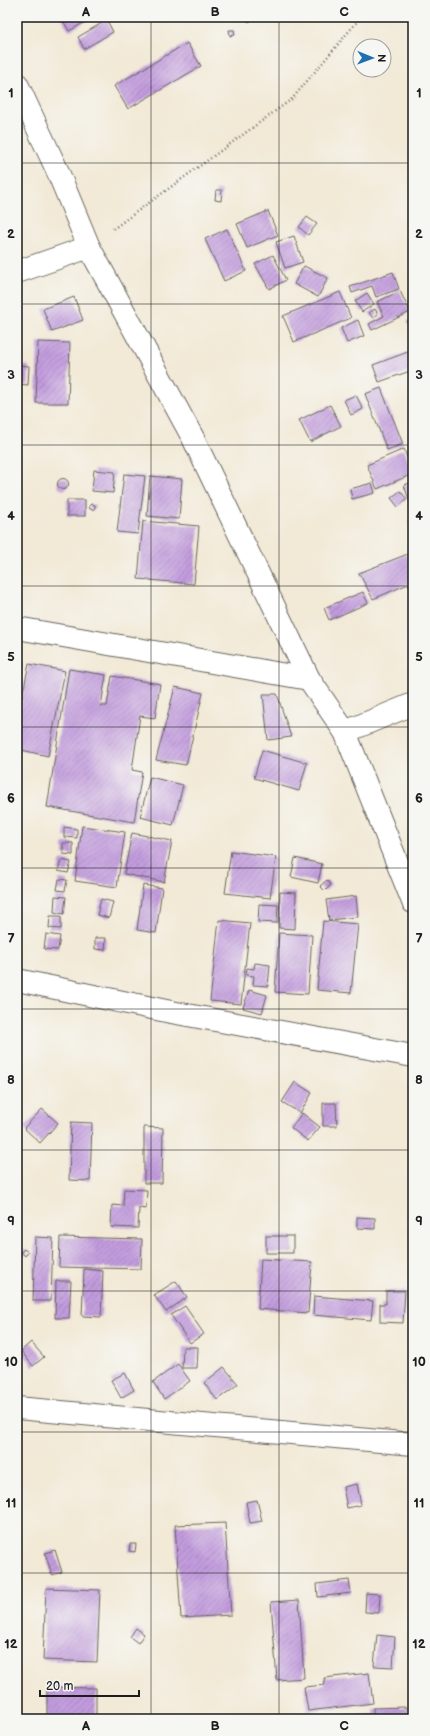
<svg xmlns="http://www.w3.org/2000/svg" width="430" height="1736" font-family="'Balsamiq Sans',sans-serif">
<defs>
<pattern id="building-hatch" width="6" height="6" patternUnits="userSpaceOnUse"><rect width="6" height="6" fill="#c29cde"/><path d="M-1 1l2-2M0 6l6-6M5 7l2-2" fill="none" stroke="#9d7eb3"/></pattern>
</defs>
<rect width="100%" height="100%" fill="#f6f6f2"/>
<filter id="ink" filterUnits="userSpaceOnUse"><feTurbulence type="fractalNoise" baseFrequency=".025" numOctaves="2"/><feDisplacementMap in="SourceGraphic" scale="8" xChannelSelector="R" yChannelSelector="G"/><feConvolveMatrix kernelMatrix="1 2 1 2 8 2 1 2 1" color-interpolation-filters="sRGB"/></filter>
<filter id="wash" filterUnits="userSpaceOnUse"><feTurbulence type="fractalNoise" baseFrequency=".012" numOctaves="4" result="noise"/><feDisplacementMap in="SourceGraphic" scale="16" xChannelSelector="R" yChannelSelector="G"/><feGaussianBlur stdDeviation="0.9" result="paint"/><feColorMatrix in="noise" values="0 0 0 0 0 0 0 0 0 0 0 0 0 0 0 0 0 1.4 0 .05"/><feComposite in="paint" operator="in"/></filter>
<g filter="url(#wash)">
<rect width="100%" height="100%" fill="#f2e9d6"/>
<g id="blocks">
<g fill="url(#building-hatch)">
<polygon points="61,17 94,17 69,31"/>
<polygon points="246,17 253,17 254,18 249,22 245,18"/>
<polygon points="107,20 113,32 84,49 78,37"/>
<polygon points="229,30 234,30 235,35 230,36"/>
<polygon points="187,43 201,66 128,109 114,86"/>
<polygon points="216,190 222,190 221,201 215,200"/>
<polygon points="268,211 278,235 247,248 237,224"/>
<polygon points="307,217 317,224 308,235 299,227"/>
<polygon points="227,229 246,271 224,281 205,239"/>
<polygon points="294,236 303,262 285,268 276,242"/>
<polygon points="273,255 286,280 269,289 255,264"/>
<polygon points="304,266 328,278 318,297 294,284"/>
<polygon points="393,272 399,289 376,297 372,286 352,293 350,287"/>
<polygon points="400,291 410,312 372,330 369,324 384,316 377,302"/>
<polygon points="340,292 351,318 294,342 283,316"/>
<polygon points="367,293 374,304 362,312 355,301"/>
<polygon points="74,297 83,320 52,332 43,309"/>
<polygon points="375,309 378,314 373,318 369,313"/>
<polygon points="413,318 413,330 407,322"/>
<polygon points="358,320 364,336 347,343 341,328"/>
<polygon points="38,342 70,343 68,403 36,403"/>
<polygon points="413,350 413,370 379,382 373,365"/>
<polygon points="19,365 29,366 28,385 18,384"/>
<polygon points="381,388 403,444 387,450 365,394"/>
<polygon points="356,395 363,409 351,415 344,400"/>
<polygon points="330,405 341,426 310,442 299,420"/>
<polygon points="404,449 413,474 377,489 367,465"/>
<polygon points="94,470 115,472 113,493 92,491"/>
<polygon points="124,474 145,476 138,534 117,532"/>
<polygon points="150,476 182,479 179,519 147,516"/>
<circle cx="63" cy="484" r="5.5"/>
<polygon points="413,482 413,512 404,485"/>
<polygon points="372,483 375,493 352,499 350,489"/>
<polygon points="400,491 407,499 398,507 391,498"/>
<rect x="67" y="500" width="18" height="16"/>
<polygon points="91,504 95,505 95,508 93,510 90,509 89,506"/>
<polygon points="143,521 199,526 194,584 138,579"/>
<polygon points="413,521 413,532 409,523"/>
<polygon points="413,552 413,582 373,599 359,573"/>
<polygon points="363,592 368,603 329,620 324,608"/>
<polygon points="17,662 23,663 18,687 17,687"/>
<polygon points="29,664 65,671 48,756 17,749 17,720"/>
<polygon points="69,669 106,675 101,706 107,706 112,676 160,684 155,718 140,716 132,770 142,772 134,822 47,807"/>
<polygon points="175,687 203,693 186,765 156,760"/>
<polygon points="263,694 277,694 291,737 268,740"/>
<polygon points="262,750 307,763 299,791 254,778"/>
<polygon points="150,777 183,785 173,825 140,817"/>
<polygon points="82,826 125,832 117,887 75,881"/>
<polygon points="64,827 77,829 77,838 64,837"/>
<polygon points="132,833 172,841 164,882 124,874"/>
<polygon points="63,843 73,843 73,855 63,854"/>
<polygon points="231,851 276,857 270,898 225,893"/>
<polygon points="295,858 322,864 318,883 291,877"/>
<polygon points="61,860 71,862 68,873 58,871"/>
<polygon points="59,879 67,880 65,891 57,890"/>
<polygon points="327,880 331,885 325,891 320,886"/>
<polygon points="143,885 162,888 156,933 137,930"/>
<polygon points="280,892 296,893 295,929 279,928"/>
<polygon points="55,896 66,897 64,914 54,912"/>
<polygon points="356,896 358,917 329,920 326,900"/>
<polygon points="101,899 113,902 109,918 97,915"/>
<polygon points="259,904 278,905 277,923 258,922"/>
<polygon points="50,916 61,916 61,929 49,928"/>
<polygon points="219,920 250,923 241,1004 210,1001"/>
<polygon points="323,921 358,924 351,993 317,990"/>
<polygon points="279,933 312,935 308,994 275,992"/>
<polygon points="46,934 60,936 58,950 44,949"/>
<polygon points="95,938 106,938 105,950 95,949"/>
<polygon points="255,963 270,965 268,986 253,985 254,976 246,975 247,968 254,969"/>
<polygon points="249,990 267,995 262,1013 243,1008"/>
<polygon points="295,1082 312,1093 300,1113 282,1102"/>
<polygon points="323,1103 336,1103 337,1126 323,1126"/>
<polygon points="42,1109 58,1123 40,1143 24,1128"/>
<polygon points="302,1113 320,1127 308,1141 291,1128"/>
<polygon points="71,1122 92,1123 90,1181 69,1180"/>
<polygon points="144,1127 163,1128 162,1183 144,1183"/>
<polygon points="124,1189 147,1190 146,1209 139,1208 138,1228 111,1227 112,1205 123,1206"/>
<polygon points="357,1217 375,1218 375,1229 357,1228"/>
<rect x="266" y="1236" width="27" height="17"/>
<polygon points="35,1237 53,1238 51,1301 33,1301"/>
<polygon points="60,1237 142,1239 141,1269 59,1267"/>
<polygon points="24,1249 28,1252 25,1256 21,1252"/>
<polygon points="261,1259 312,1262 308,1313 258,1309"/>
<polygon points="84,1269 103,1271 101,1317 82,1316"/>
<polygon points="56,1281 71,1281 69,1318 55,1318"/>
<polygon points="176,1281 187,1297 166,1312 154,1295"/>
<polygon points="386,1291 405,1291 403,1323 380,1322 380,1304 386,1304"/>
<polygon points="314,1296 373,1301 371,1320 313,1315"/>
<polygon points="185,1306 204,1334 190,1343 171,1315"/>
<polygon points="31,1342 44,1357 33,1366 21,1351"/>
<polygon points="183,1347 198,1347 197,1368 182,1368"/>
<polygon points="178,1364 190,1381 164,1399 153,1382"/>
<polygon points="17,1367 23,1373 17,1379"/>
<polygon points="224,1367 238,1384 217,1400 204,1383"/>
<polygon points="125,1373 134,1390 121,1398 111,1380"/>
<polygon points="357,1484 361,1505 347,1508 343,1487"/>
<polygon points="257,1500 262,1521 250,1523 246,1502"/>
<polygon points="225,1523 231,1615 181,1618 175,1525"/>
<polygon points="130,1544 136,1544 135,1552 129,1551"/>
<polygon points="55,1550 62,1572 52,1575 45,1553"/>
<polygon points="349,1580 351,1593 318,1597 317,1584"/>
<polygon points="46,1588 100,1590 97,1662 43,1660"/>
<polygon points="366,1593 380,1594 379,1613 365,1612"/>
<polygon points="299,1600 304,1678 277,1680 271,1602"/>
<polygon points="136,1628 144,1634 138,1643 130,1637"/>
<polygon points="377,1635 395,1637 393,1667 374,1666"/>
<polygon points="369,1673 373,1703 308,1711 304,1687 325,1685 324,1678"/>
<polygon points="47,1687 96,1688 96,1719 47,1719"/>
<polygon points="406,1707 406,1719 374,1719 373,1708"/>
<polygon points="371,1714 371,1719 342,1719 342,1715"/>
<polygon points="202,1717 214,1717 213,1719 202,1719"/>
</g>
</g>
</g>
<g filter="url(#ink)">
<use href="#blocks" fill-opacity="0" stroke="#67645d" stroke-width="1"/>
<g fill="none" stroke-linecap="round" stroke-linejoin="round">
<g stroke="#67645d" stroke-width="24">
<g id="street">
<polyline points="17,84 58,172 89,247 193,438 309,679 345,732 413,902"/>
<polyline points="17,272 89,247"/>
<polyline points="17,628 309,679"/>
<polyline points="345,732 413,704"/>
<polyline points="17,980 171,1012 413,1056"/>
<polyline points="17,1408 413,1444"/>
</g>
</g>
<polyline stroke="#67645d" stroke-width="2.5" stroke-dasharray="1 3" stroke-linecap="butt" points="113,229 292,99 361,17"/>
<use href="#street" stroke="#fff" stroke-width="22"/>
</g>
</g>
<path fill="none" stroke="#1c1c1c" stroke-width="1" stroke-opacity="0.55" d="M151 17V1719M279 17V1719M17 163H413M17 304H413M17 445H413M17 586H413M17 727H413M17 868H413M17 1009H413M17 1150H413M17 1291H413M17 1432H413M17 1573H413"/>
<rect width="430" height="1736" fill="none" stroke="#f6f6f2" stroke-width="44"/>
<g transform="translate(372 58) rotate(91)"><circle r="19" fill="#f6f6f2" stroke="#9f9f9c"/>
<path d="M0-3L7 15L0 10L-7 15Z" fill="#1f6fb2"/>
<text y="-6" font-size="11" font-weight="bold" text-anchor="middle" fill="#1c1c1c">N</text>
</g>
<path d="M40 1690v6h99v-6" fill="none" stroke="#1c1c1c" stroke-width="2"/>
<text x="46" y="1690" font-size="12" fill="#1c1c1c" stroke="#f6f6f2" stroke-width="3" paint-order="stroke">20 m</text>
<rect x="22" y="22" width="386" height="1692" fill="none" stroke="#1c1c1c" stroke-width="1.5"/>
<g font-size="13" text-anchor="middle" font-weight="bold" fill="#1c1c1c">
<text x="86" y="16">A</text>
<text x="215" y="16">B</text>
<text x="344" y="16">C</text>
<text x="11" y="97">1</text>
<text x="419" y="97">1</text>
<text x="11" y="238">2</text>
<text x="419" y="238">2</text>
<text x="11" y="379">3</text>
<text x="419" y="379">3</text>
<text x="11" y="520">4</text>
<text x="419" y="520">4</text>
<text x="11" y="661">5</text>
<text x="419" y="661">5</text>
<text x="11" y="802">6</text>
<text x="419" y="802">6</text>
<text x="11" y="943">7</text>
<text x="419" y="943">7</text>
<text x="11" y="1084">8</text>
<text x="419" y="1084">8</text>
<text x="11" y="1225">9</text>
<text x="419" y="1225">9</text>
<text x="11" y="1366">10</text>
<text x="419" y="1366">10</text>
<text x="11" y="1507">11</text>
<text x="419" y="1507">11</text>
<text x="11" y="1648">12</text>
<text x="419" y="1648">12</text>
<text x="86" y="1730">A</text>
<text x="215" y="1730">B</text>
<text x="344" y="1730">C</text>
</g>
</svg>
